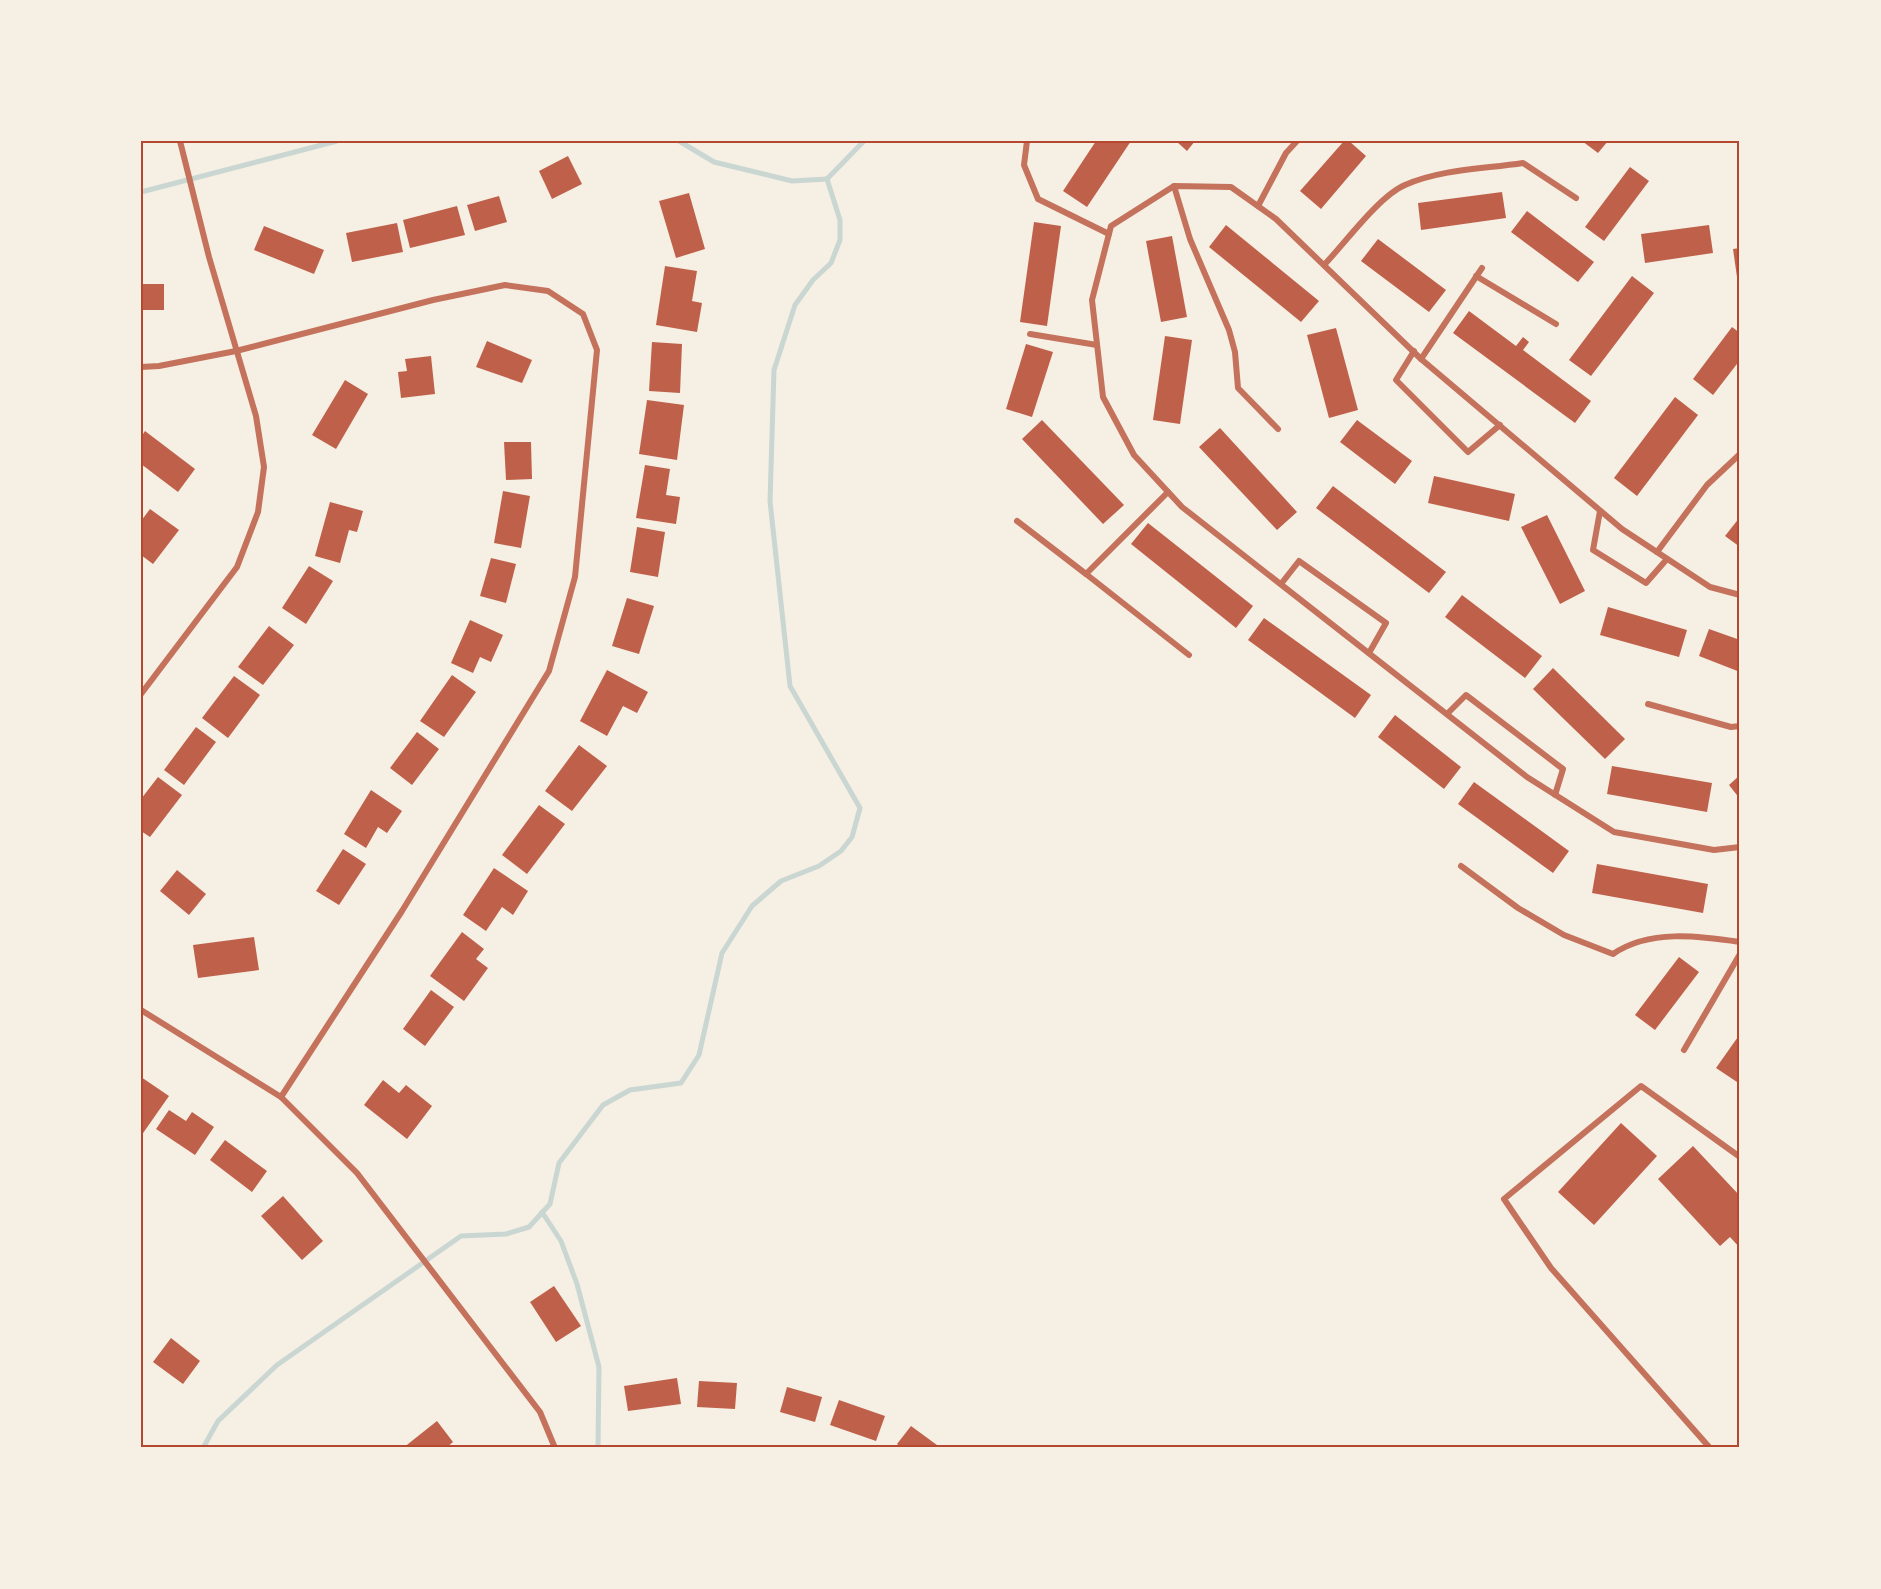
<svg xmlns="http://www.w3.org/2000/svg" width="1881" height="1589" font-family="'Exo 2',sans-serif">
<rect width="100%" height="100%" fill="#f6efe4"/>
<g fill="none" stroke-linecap="round" stroke-linejoin="round">
<g stroke="#c9d6d2" stroke-width="5">
<polyline points="679,141 714,162 792,181 827,179"/>
<polyline points="827,179 864,141"/>
<polyline points="141,192 337,141"/>
<polyline points="542,1212 561,1241 577,1284 599,1367 598,1448"/>
<polyline points="203,1448 218,1421 277,1365 461,1236 506,1234 529,1227 550,1204 559,1163 603,1105 630,1090 681,1083 699,1055 722,953 752,906 781,881 819,866 841,851 852,837 860,808 790,686 770,501 774,370 795,305 813,280 831,263 840,240 840,220 827,179"/>
</g>
</g>
<g fill="#bf614a">
<polygon points="1096,141 1131,141 1087,207 1063,191"/>
<polygon points="1176,141 1195,141 1187,151"/>
<polygon points="1344,141 1349,141 1366,156 1321,209 1300,191"/>
<polygon points="1582,141 1608,141 1598,153"/>
<polygon points="568,156 582,184 552,199 539,171"/>
<polygon points="1630,167 1649,181 1604,241 1585,227"/>
<polygon points="1502,192 1506,218 1421,230 1418,203"/>
<polygon points="689,193 705,249 676,258 659,201"/>
<polygon points="499,196 507,222 475,231 467,205"/>
<polygon points="457,206 465,235 410,248 403,220"/>
<polygon points="1527,211 1594,262 1578,282 1511,232"/>
<polygon points="1034,222 1061,226 1047,326 1020,322"/>
<polygon points="397,223 403,252 352,262 346,233"/>
<polygon points="1226,225 1319,301 1301,322 1209,247"/>
<polygon points="1709,225 1713,253 1645,263 1641,234"/>
<polygon points="264,226 324,250 314,274 254,250"/>
<polygon points="1172,236 1187,317 1161,322 1146,241"/>
<polygon points="1378,239 1446,290 1429,312 1361,261"/>
<polygon points="1740,248 1740,291 1739,291 1733,249"/>
<polygon points="665,266 697,271 692,301 702,303 697,332 656,325"/>
<polygon points="1632,276 1654,293 1591,376 1569,360"/>
<rect x="141" y="284" width="23" height="26"/>
<polygon points="1469,311 1516,346 1523,337 1529,342 1523,350 1591,401 1575,423 1453,333"/>
<polygon points="1732,327 1740,333 1740,360 1713,395 1693,379"/>
<polygon points="1336,328 1358,410 1329,418 1307,335"/>
<polygon points="1165,336 1192,340 1180,424 1153,420"/>
<polygon points="487,341 532,360 522,383 476,367"/>
<polygon points="652,342 682,344 680,393 649,391"/>
<polygon points="1026,344 1053,352 1032,417 1006,409"/>
<polygon points="431,356 435,394 401,398 398,372 407,371 405,359"/>
<polygon points="345,380 368,394 336,449 312,435"/>
<polygon points="1675,397 1698,415 1637,496 1614,478"/>
<polygon points="647,400 684,405 677,460 639,454"/>
<polygon points="1042,420 1124,505 1103,524 1022,439"/>
<polygon points="1357,420 1412,461 1395,484 1340,442"/>
<polygon points="1220,428 1297,512 1277,530 1199,447"/>
<polygon points="145,431 195,469 178,492 141,464 141,437"/>
<polygon points="504,442 531,442 532,479 506,480"/>
<polygon points="645,465 670,469 666,495 680,497 676,524 636,518"/>
<polygon points="1434,476 1515,494 1509,521 1428,503"/>
<polygon points="1333,486 1446,572 1429,593 1316,508"/>
<polygon points="503,491 530,496 521,548 494,543"/>
<polygon points="330,502 363,511 357,532 349,530 340,563 315,556"/>
<polygon points="150,509 179,530 153,564 141,555 141,521"/>
<polygon points="1547,515 1585,591 1560,604 1521,527"/>
<polygon points="1740,517 1740,547 1725,536"/>
<polygon points="1148,523 1253,606 1236,628 1131,544"/>
<polygon points="637,527 665,532 658,577 630,572"/>
<polygon points="491,558 516,564 506,603 480,596"/>
<polygon points="309,566 333,581 306,624 282,608"/>
<polygon points="1462,595 1542,656 1525,678 1445,617"/>
<polygon points="627,598 654,606 639,654 612,646"/>
<polygon points="1608,607 1687,630 1679,657 1600,635"/>
<polygon points="1264,618 1371,695 1355,718 1248,640"/>
<polygon points="470,620 503,635 491,662 480,657 473,673 451,663"/>
<polygon points="269,626 294,645 263,685 238,667"/>
<polygon points="1709,629 1740,640 1740,672 1699,656"/>
<polygon points="1553,668 1625,739 1605,759 1533,689"/>
<polygon points="607,670 648,692 637,713 623,706 607,736 580,721"/>
<polygon points="452,675 476,692 444,737 420,721"/>
<polygon points="234,676 260,695 228,738 202,718"/>
<polygon points="1395,715 1461,767 1444,789 1378,737"/>
<polygon points="196,727 216,742 184,785 164,770"/>
<polygon points="417,732 439,749 412,785 390,768"/>
<polygon points="579,745 607,766 572,811 545,791"/>
<polygon points="1612,766 1712,783 1707,812 1607,794"/>
<polygon points="1740,775 1740,799 1729,785"/>
<polygon points="158,777 182,795 150,837 141,831 141,799"/>
<polygon points="1474,782 1569,851 1553,873 1458,804"/>
<polygon points="371,790 402,811 387,833 378,827 366,848 344,834"/>
<polygon points="539,805 565,824 527,874 502,855"/>
<polygon points="343,849 366,864 339,905 316,891"/>
<polygon points="1597,864 1708,884 1703,913 1592,893"/>
<polygon points="494,868 528,891 513,915 502,907 486,931 463,915"/>
<polygon points="177,870 206,894 189,915 160,891"/>
<polygon points="462,932 484,949 476,959 488,968 464,1001 430,976"/>
<polygon points="254,937 259,970 198,978 193,945"/>
<polygon points="1679,957 1699,972 1655,1030 1635,1015"/>
<polygon points="431,990 454,1007 425,1046 403,1029"/>
<polygon points="1740,1034 1740,1084 1716,1068"/>
<polygon points="141,1077 169,1096 141,1136"/>
<polygon points="383,1080 399,1093 406,1085 432,1106 407,1139 364,1105"/>
<polygon points="169,1110 186,1121 192,1112 214,1127 195,1155 156,1129"/>
<polygon points="1621,1123 1657,1156 1594,1225 1558,1192"/>
<polygon points="225,1140 267,1171 252,1192 210,1160"/>
<polygon points="1693,1146 1740,1196 1740,1248 1730,1237 1720,1246 1658,1179"/>
<polygon points="283,1196 323,1241 302,1260 261,1216"/>
<polygon points="554,1286 581,1326 556,1342 530,1302"/>
<polygon points="171,1338 200,1361 183,1384 153,1362"/>
<polygon points="677,1378 681,1404 628,1411 624,1386"/>
<polygon points="699,1381 737,1383 735,1409 697,1407"/>
<polygon points="787,1387 822,1397 815,1422 780,1412"/>
<polygon points="839,1400 885,1416 876,1441 830,1425"/>
<polygon points="437,1421 453,1442 446,1448 403,1448"/>
<polygon points="911,1426 941,1448 902,1448 897,1444"/>
</g>
<g fill="none" stroke-linecap="round" stroke-linejoin="round">
<g stroke="#c5725c" stroke-width="6">
<polyline points="1027,141 1024,165 1038,199 1109,234"/>
<polyline points="1174,186 1190,239 1229,330 1235,352 1238,388 1278,429"/>
<polyline points="1258,206 1286,153 1297,141"/>
<path d="M1324 265C1345 243 1379 196 1405 185 1441 169 1484 169 1523 163L1576 198"/>
<polyline points="1476,276 1556,324"/>
<polyline points="1030,334 1097,345"/>
<polyline points="1414,351 1396,380 1468,452 1500,425"/>
<polyline points="1421,359 1482,268"/>
<polyline points="141,367 159,366 236,351 433,300 505,285 548,291 583,314 597,350 575,577 549,671 402,911 281,1097"/>
<polyline points="1600,511 1593,550 1646,583 1667,559"/>
<polyline points="1017,521 1086,574 1168,492"/>
<polyline points="1657,552 1707,485 1740,454"/>
<polyline points="1086,574 1189,655"/>
<polyline points="1281,584 1299,561 1386,623 1369,653"/>
<polyline points="1740,595 1710,587 1622,529 1421,359 1276,219 1231,187 1174,186 1111,226 1092,300 1103,397 1134,455 1182,507 1527,777 1614,832 1714,850 1740,847"/>
<polyline points="141,694 237,567 258,512 264,467 256,416 209,257 180,141"/>
<polyline points="1648,704 1731,727 1740,726"/>
<polyline points="1447,714 1466,695 1563,769 1555,795"/>
<path d="M1461 866 1518 908 1564 935 1613 954C1649 929 1699 936 1740 942"/>
<polyline points="141,1010 281,1097 357,1173 540,1412 555,1448"/>
<polyline points="1684,1050 1740,954"/>
<polyline points="1710,1448 1551,1268 1504,1199 1641,1086 1740,1157"/>
</g>
</g>
<rect width="1881" height="1589" fill="none" stroke="#f6efe4" stroke-width="285"/>
<rect x="142" y="142" width="1596" height="1304" fill="none" stroke="#b5482f" stroke-width="2"/>
</svg>
